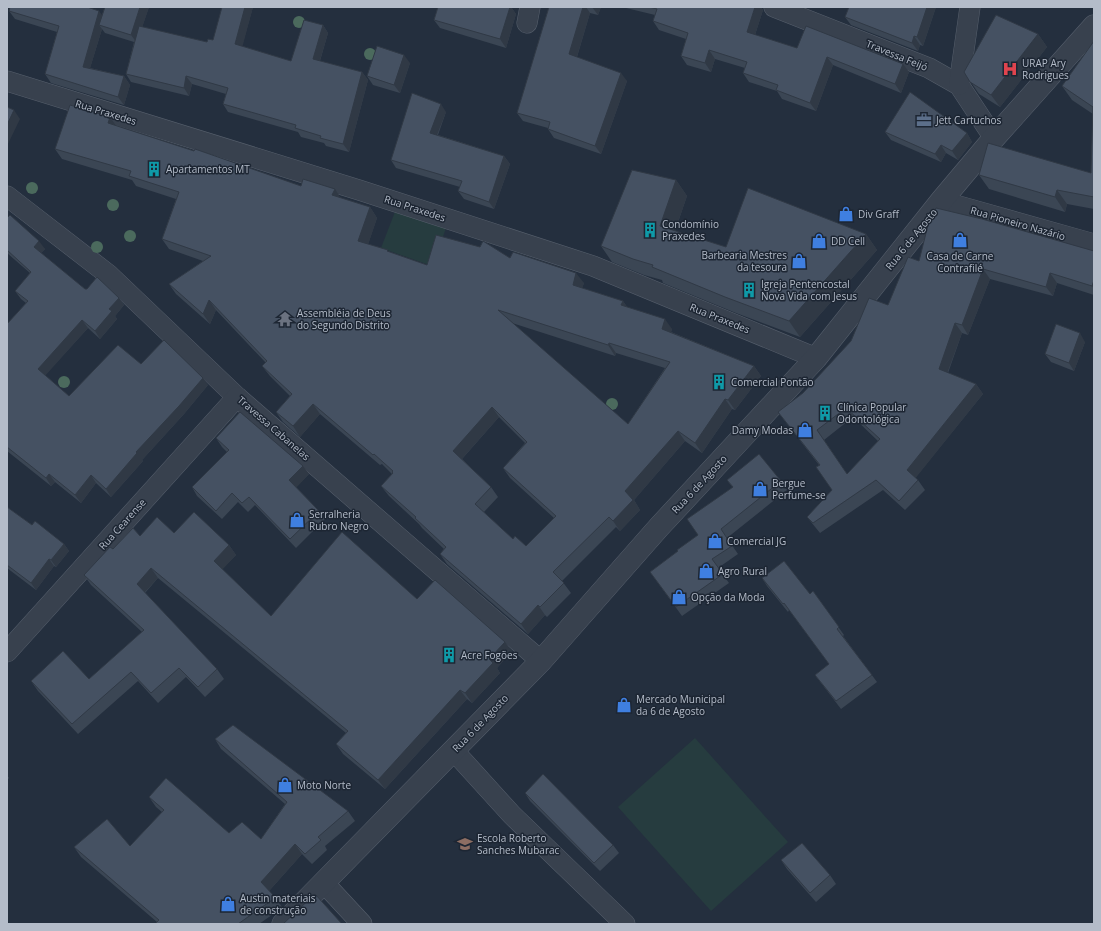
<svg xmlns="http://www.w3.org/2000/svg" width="1101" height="931" font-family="'Open Sans',sans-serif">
<rect width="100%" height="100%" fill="#242f3e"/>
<g fill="#263c3f">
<polygon points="398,204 448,223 432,266 381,248"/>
<polygon points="695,738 788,842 711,911 618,807"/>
</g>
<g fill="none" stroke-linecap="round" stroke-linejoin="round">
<g stroke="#565f6c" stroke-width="21">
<g id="minor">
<polyline points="774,7 929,68 959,85 994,138"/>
<polyline points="527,23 530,7"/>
<polyline points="7,81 359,190 593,266 816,358"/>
<polyline points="959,85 970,7"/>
<polyline points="7,196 109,275 237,397 541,661"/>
<polyline points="941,201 1094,244"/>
<polyline points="7,652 237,397"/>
<polyline points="453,750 512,815 625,924"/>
<polyline points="324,883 362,924"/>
</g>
</g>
<g stroke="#565f6c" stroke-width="23">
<polyline id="tertiary" points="283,924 541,661 659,527 816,358 941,201 994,138 1094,26"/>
</g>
<use href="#minor" stroke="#38414e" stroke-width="20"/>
<use href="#tertiary" stroke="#38414e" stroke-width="22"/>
</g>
<g fill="#4b6a5d">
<circle cx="299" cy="22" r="6"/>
<circle cx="370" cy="54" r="6"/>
<circle cx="32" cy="188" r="6"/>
<circle cx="113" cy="205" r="6"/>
<circle cx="130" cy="236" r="6"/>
<circle cx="97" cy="247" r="6"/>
<circle cx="64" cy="382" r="6"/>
<circle cx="612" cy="404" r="6"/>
</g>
<g fill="#3b4654" fill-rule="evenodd">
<polygon points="105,7 149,7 142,27 207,42 213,40 253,7 242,46 291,61 323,25 328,33 320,61 362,72 368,80 349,152 326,146 324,143 301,137 298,132 228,112 223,104 226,94 192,84 189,96 131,82 126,74 134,42 105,33 102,29 90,68 124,76 130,85 124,105 51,83 45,74 57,32 15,19 9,11 102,15"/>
<polygon points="438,7 511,7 516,14 506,48 440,28 434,20"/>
<polygon points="549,7 601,7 598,15 590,13 577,57 627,81 601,154 554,138 548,129 548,128 523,121 517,113"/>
<polygon points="622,7 761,7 763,10 755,35 797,48 909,72 901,93 833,65 816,111 782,99 777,91 749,82 743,73 745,68 715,59 711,72 687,65 681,56 686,39 659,30 653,21 655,15"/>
<polygon points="936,7 923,46 920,45 918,51 851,25 845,17"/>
<polygon points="1038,34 1047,47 1000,107 979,94 964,72"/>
<polygon points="1094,41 1094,209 1067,204 1065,212 989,189 979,175 1091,173 1093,114 1072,100 1062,86"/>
<polygon points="410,63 400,93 373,85 367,76"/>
<polygon points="446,112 438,135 504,156 510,164 494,209 464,199 458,191 460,187 396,168 391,160"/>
<path d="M110 117 116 125 301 186 370 207 377 218 368 244 427 265 510 258 584 283 582 288 623 301 627 307 672 329 671 332 754 366 761 376 735 410 732 409 702 453 685 441 634 500 640 510 620 531 616 527 562 581 571 593 547 617 545 615 528 634 447 564 440 554 444 549 422 528 419 524 389 496 381 486 392 474 382 464 380 465 320 414 300 437 283 422 276 412 290 396 270 376 262 366 266 363 216 310 210 324 176 294 169 284 203 261 169 249 162 239 176 199 136 186 132 180 62 159 55 149ZM512 323 615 356 616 353 665 368 628 424ZM499 417 525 443 503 468 510 478 554 518 526 546 513 539 484 512 498 497 491 487 462 459Z"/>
<polygon points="885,132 967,133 972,142 958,160 946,153 941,162 891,140"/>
<polygon points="676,180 687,196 675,231 726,247 866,234 877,250 800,337 736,313 663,283 662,280 644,275 612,262 601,246"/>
<polygon points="7,218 45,249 41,253 85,289 119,298 124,305 115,316 117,319 100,339 88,328 45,375 69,396 141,364 208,385 184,414 142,460 143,461 111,497 96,483 81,503 55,482 51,486 7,451 7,324 26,303 21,299 15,291 30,273 7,253"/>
<path d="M1094 251V295L1057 283 1053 296 990 279 968 335 962 333 948 373 976 384 983 394 915 478 918 480 925 490 905 510 883 490 820 533 807 517 832 490 819 465 778 412 803 393 888 305 919 261ZM853 417 878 441 847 474 824 440Z"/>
<polygon points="1085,342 1074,371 1051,362 1045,354"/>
<polygon points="216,438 309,474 296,487 319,511 325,519 296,548 255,505 248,512 238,502 222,519 197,496 192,487 227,452 222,447"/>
<polygon points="727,480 781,481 787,490 727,538 738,554 718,568 729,583 682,616 650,572 678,551 698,535 733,488"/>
<polygon points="7,507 32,525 64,544 69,551 56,567 54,566 36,590 7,568"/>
<polygon points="174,533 229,545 236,555 222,569 271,616 417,599 512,651 497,668 500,673 472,703 467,699 385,789 343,754 336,744 346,733 158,578 145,593 217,669 224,679 205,697 186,677 158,703 138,681 78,734 38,691 31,681 89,679 142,632 91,585 84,575 113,549 140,536"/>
<polygon points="762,578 810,594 813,591 844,635 843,636 877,682 841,709 815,675 829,664 789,610 788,612 767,586"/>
<polygon points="215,739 348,811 355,821 325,846 327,850 312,864 302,854 269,891 275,897 282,907 279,910 259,924 155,924 157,922 81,857 74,847 130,846 162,812 156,807 149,797 229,833 261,839 285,804 221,749"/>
<polygon points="7,775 9,778 7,780"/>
<polygon points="525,793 613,845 619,853 600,871 530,801"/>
<polygon points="781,860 830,875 836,884 816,902 787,869"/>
</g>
<g fill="#303945">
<polygon points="140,7 149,7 137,43 131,35"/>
<polygon points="245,7 253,7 241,52 235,44"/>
<polygon points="510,7 511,7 516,14 506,48 500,39"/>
<polygon points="583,7 586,7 590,13 575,63 569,54"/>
<polygon points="592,7 601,7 598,15"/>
<polygon points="755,7 761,7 763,10 753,41 747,32"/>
<polygon points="927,7 936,7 923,46 917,37"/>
<polygon points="99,11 105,19 99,25 102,29 88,75 83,67"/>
<polygon points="323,25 328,33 318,67 313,59"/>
<polygon points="1038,34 1047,47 1000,107 991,95"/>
<polygon points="914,36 920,45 918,51 912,43"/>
<polygon points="709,50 715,59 711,72 705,63"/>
<polygon points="404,55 410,63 400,93 394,85"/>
<polygon points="827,57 833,65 816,111 810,103"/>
<polygon points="903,64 909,72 901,93 895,84"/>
<polygon points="362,72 368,80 349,152 343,144"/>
<polygon points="621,73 627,81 601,154 595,146"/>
<polygon points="124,76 130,85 124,105 118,97"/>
<polygon points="186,76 192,84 189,96 184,88"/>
<polygon points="441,104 446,112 435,140 430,133"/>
<polygon points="14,110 20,119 7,146 7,125"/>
<polygon points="110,117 117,127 108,123"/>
<polygon points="967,133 972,142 958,160 952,151"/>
<polygon points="941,145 946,153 941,162 935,154"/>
<polygon points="504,156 510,164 494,209 489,202"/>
<polygon points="676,180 687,196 671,242 660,226"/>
<polygon points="335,189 342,200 332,195"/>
<polygon points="1057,190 1067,204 1065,212 1055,197"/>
<polygon points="370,207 377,218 366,251 358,241"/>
<polygon points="866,234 877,250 800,337 789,321"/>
<polygon points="39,241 45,249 39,255 34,247"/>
<polygon points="983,269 990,279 968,335 962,325"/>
<polygon points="576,273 584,283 580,295 573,285"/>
<polygon points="1050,273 1057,283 1053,296 1046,287"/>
<polygon points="1094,280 1094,289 1092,286"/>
<polygon points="119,298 124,305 115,316 117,319 100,339 95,331 109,309"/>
<polygon points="209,300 216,310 210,324 203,314"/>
<polygon points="623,301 630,311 621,305"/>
<polygon points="665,319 672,329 669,339 662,329"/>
<polygon points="82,320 88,328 44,377 38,369"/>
<polygon points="955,323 962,333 945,379 939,369"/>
<polygon points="1080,333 1085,342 1074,371 1069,363"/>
<polygon points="609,343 616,353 615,356 608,345"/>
<polygon points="754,366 761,376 735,410 728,400"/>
<polygon points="203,378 208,385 184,414 142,460 143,461 111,497 106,489 136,452"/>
<polygon points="976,384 983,394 914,480 907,470"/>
<polygon points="725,399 732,409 702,453 695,443"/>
<polygon points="313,404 320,414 300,437 293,426"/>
<polygon points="492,407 499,417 460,461 453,451"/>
<polygon points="678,431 685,441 634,500 640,510 620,531 613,521 625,491"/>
<polygon points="303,466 309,474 295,489 289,480"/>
<polygon points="49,474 55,482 51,486 46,478"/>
<polygon points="91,475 96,483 81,503 75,495"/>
<polygon points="64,544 69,551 56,567 51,560"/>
<polygon points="229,545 236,555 221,571 214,561"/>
<polygon points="49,559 54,566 36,590 31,583"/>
<polygon points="151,568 158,578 143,594 137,584"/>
<polygon points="538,605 545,615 528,634 521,624"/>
<polygon points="505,642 512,651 497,668 500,673 472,703 465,693 489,659"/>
<polygon points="460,690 467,699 385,789 378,780"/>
<polygon points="295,844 302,854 268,892 261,882"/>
</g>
<g fill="#455162" stroke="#303945" fill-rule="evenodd">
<polygon points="10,7 87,7 99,11 83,67 124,76 118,97 45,74 59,26 9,11"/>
<polygon points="105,7 140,7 131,35 99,25"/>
<polygon points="222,7 245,7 235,44 291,61 304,20 323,25 313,59 362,72 343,144 320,138 321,136 295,128 296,125 223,104 228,88 186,76 184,88 126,74 139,26 207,42 208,39 213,40"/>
<polygon points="438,7 510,7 500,39 434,20"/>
<polygon points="549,7 583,7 569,54 621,73 595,146 548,129 550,122 517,113"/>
<polygon points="649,7 755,7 747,32 797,48 806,26 903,64 895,84 827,57 810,103 776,90 778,85 743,73 747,62 709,50 705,63 681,56 688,33 653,21 657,9"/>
<polygon points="849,7 927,7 917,37 914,36 912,43 845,17"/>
<polygon points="996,15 1038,34 991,95 970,82 964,72"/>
<polygon points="1094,41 1094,197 1057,190 1055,197 979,175 988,143 1091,173 1093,107 1062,86"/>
<polygon points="377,46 404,55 394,85 367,76"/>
<polygon points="910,92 967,133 952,151 941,145 935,154 885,132"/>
<polygon points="412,93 441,104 430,133 504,156 489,202 458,191 462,181 391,160"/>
<path d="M70 105 110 117 108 123 194 151 195 149 301 186 303 179 335 189 332 195 370 207 358 241 388 250 387 251 427 265 436 235 480 247 483 241 510 258 513 252 576 273 573 285 623 301 621 305 665 319 662 329 754 366 728 400 725 399 695 443 678 431 625 491 633 500 613 521 609 517 553 572 564 583 540 607 538 605 521 624 440 554 446 547 415 518 416 517 381 486 393 473 392 472 393 471 374 454 373 455 313 404 293 426 276 412 292 394 262 366 267 361 209 300 203 314 169 284 211 256 162 239 179 192 129 176 131 171 55 149ZM498 310 608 345 609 343 670 362 628 424ZM492 407 527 442 503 468 556 516 526 546 515 536 513 539 475 504 491 487 453 451Z"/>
<polygon points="7,107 14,110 7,125"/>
<polygon points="632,170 676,180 660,226 726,247 748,188 866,234 789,321 725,297 652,267 653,265 633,259 601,246"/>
<path d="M936 208 982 219 1094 251V280L1092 286 1050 273 1046 287 983 269 962 325 955 323 939 369 976 384 907 470 918 480 899 501 876 480 813 523 807 517 832 490 816 467 820 465 778 412 803 393 851 341 869 298 888 305 908 257 919 261 930 217ZM846 408 880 439 847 474 817 430Z"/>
<polygon points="10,215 39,241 34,247 85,289 87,289 97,277 119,298 109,309 112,311 95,331 82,320 38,369 69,396 118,345 141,364 164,340 203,378 179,406 136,452 137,453 106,489 91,475 75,495 49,474 46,478 7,447 7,324 28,301 15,291 31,272 7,250 7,218"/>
<polygon points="1056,324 1080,333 1069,363 1045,354"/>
<polygon points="240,412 303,466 289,480 319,511 290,539 249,497 242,503 232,493 216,511 192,487 229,450 216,438"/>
<polygon points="759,454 781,481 721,529 732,546 712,559 723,574 676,607 650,572 678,551 677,550 698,535 687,519 733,487 727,480"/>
<polygon points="7,507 32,525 35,521 64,544 51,560 49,559 31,583 7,565"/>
<polygon points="194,512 229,545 214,561 271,616 342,532 417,599 435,580 505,642 489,659 493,663 465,693 460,690 378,780 336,744 348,731 151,568 137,584 217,669 198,687 179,668 151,693 131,672 72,724 31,681 63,651 89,679 144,630 84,575 110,547 113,549 133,528 140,536 157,517 174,533"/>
<polygon points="784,561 810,594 813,591 839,627 837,629 872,675 836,701 815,675 829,664 784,603 783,604 762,578"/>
<polygon points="233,725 348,811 318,837 321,840 305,854 295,844 261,882 275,897 272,900 238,924 155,924 159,920 74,847 107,819 130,846 164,810 149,797 166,778 229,833 242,822 261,839 287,802 215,739"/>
<polygon points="543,774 613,845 594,863 525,793"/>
<polygon points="802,843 830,875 810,893 781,860"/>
<polygon points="315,894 342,924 283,924"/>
</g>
<defs>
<g id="hospital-bare" transform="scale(1.2)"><path d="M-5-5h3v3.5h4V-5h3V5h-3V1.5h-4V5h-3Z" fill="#e0444e" stroke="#1d2633" stroke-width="2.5" paint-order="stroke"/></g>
<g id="office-bare" transform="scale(1.2)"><path d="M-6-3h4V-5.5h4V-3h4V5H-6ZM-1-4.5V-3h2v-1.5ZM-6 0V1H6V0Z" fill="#5c6f8a" stroke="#1d2633" stroke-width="2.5" paint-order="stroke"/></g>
<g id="building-bare" transform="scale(1.2)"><path d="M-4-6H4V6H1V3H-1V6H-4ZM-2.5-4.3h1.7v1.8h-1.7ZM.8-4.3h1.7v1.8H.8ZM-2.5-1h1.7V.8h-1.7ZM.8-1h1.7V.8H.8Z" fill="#0f9aa8" stroke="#1d2633" stroke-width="2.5" paint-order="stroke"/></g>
<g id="shop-bare" transform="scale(1.2)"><path d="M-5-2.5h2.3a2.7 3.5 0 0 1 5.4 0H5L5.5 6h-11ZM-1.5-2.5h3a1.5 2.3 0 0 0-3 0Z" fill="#3f7fe0" stroke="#1d2633" stroke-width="2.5" paint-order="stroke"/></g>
<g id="temple-bare" transform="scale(1.2)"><path d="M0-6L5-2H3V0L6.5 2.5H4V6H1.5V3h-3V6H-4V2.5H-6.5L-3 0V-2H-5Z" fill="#6b7280" stroke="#1d2633" stroke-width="2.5" paint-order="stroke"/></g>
<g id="school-bare" transform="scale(1.2)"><path d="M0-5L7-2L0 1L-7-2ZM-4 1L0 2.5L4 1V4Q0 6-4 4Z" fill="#8d6e63" stroke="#1d2633" stroke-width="2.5" paint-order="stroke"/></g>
</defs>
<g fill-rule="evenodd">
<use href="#hospital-bare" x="1010" y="69"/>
<use href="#office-bare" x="924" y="120"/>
<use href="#building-bare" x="154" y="169"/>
<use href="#shop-bare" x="846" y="214"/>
<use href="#building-bare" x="650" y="230"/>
<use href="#shop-bare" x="960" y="240"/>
<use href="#shop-bare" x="819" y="241"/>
<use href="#shop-bare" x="799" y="261"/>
<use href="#building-bare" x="749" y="290"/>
<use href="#temple-bare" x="285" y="319"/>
<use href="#building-bare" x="719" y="382"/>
<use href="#building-bare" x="825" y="413"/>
<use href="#shop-bare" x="805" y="430"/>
<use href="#shop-bare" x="760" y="489"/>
<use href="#shop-bare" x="297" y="520"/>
<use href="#shop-bare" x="715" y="541"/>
<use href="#shop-bare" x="706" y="571"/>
<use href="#shop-bare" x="679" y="597"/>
<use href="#building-bare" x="449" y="655"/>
<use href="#shop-bare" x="624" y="705"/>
<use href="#shop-bare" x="285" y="785"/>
<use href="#school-bare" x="465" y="844"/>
<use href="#shop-bare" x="228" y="904"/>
</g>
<g text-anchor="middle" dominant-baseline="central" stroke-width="3" stroke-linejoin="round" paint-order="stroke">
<g font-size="10" fill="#b4bcc9" stroke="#1d2633">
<text transform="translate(897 55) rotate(22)">Travessa Feijó</text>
<text transform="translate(106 112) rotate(17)">Rua Praxedes</text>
<text transform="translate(415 208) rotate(18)">Rua Praxedes</text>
<text transform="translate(1018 223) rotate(16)">Rua Pioneiro Nazário</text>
<text transform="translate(911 239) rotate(-51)">Rua 6 de Agosto</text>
<text transform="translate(720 318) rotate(22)">Rua Praxedes</text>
<text transform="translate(274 428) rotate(41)">Travessa Cabanelas</text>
<text transform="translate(699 484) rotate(-47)">Rua 6 de Agosto</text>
<text transform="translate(122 524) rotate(-48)">Rua Cearense</text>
<text transform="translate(480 723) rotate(-46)">Rua 6 de Agosto</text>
</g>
<g font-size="10" fill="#b4bcc9" stroke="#1d2633" text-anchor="start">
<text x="1022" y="63">URAP Ary<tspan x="1022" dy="12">Rodrigues</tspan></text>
<text x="936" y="120">Jett Cartuchos</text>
<text x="166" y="169">Apartamentos MT</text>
<text x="858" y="214">Div Graff</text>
<text x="662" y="224">Condomínio<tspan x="662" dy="12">Praxedes</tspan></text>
<text x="831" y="241">DD Cell</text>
<text x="787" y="255" text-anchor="end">Barbearia Mestres<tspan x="787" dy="12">da tesoura</tspan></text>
<text x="960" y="256" text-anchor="middle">Casa de Carne<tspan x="960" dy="12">Contrafilé</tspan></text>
<text x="761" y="284">Igreja Pentencostal<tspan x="761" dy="12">Nova Vida com Jesus</tspan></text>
<text x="297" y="313">Assembléia de Deus<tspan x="297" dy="12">do Segundo Distrito</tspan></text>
<text x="731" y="382">Comercial Pontão</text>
<text x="837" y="407">Clínica Popular<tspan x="837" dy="12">Odontológica</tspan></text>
<text x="793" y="430" text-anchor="end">Damy Modas</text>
<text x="772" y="483">Bergue<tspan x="772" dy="12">Perfume-se</tspan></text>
<text x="309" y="514">Serralheria<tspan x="309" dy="12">Rubro Negro</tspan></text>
<text x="727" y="541">Comercial JG</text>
<text x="718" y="571">Agro Rural</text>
<text x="691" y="597">Opção da Moda</text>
<text x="461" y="655">Acre Fogões</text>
<text x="636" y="699">Mercado Municipal<tspan x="636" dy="12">da 6 de Agosto</tspan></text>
<text x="297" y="785">Moto Norte</text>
<text x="477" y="838">Escola Roberto<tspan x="477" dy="12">Sanches Mubarac</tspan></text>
<text x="240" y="898">Austin materiais<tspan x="240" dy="12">de construção</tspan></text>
</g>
</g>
<rect width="1101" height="931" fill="none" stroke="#b4bcc9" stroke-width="16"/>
</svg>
